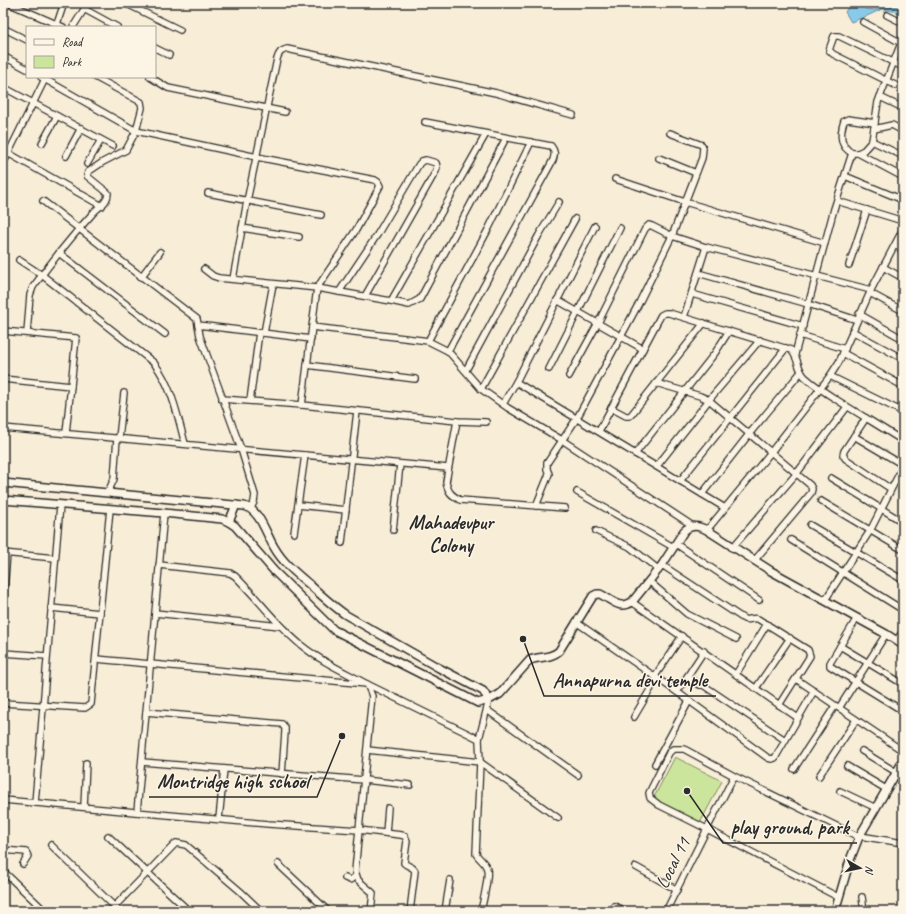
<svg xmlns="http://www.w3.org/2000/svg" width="906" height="914" font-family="Caveat,sans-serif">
<rect width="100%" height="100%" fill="#f8edd7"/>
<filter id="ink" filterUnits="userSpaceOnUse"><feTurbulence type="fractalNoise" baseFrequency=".025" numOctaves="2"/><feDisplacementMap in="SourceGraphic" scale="8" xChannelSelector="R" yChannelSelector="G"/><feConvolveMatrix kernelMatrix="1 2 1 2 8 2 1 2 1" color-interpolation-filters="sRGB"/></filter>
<g filter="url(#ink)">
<polygon fill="#cbe69c" stroke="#7b8864" points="675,757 722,781 700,823 652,801"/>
<polygon fill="#89caea" stroke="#638a9e" points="851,3 862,3 865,9 876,10 882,5 894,7 899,3 903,3 903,13 882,9 867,16 851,22 845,12"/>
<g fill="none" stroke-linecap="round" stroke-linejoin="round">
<g stroke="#2b2b2b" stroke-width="8">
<g id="minor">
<polyline points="8,3 63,27"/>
<polyline points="125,3 180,30"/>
<polyline points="84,9 117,27"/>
<polyline points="887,15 903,23"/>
<polyline points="863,22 903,44"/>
<polyline points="57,24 64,3"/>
<polyline points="73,27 88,3"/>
<polyline points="3,28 27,40"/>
<polyline points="155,48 169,55"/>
<polyline points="3,56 27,69"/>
<polyline points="903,67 839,36 834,36 829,50 833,54 903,89"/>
<polyline points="41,77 136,131 142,108 141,102 95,77"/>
<polyline points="150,77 168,88 285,112"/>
<polyline points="3,87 113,146"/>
<polyline points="880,97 903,108"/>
<path d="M425 122 551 146C555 151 555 154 553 160L448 351"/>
<polyline points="874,129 892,125 903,131"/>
<polyline points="872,141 903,156"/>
<polyline points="42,143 57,116"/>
<polyline points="8,153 102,206"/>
<path d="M852 153C839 146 840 133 844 121L848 119 875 123"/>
<polyline points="858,153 903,177"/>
<polyline points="66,156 81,128"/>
<polyline points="659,158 696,173"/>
<polyline points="5,160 46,77"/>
<polyline points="87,164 101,140"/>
<polyline points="845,176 903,200"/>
<polyline points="615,179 685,202 825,243"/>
<polyline points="208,193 321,215"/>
<polyline points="43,201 197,319 200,336 241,449 255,495 254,502 251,508"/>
<polyline points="837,201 903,221"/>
<polyline points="595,226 516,382 725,508"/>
<polyline points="242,228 299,237"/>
<polyline points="895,245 903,250"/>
<polyline points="59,253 165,334"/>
<path d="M19 260 42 275 154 363C172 386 178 417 185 444"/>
<polyline points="849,265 867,210"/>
<polyline points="883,267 903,278"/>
<polyline points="204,269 213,276 219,278 317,288 391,301 486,134"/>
<polyline points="698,273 808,304 857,320"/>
<polyline points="141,277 160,252"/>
<path d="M233 279 247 201 277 59C279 53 280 51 287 49L496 93 573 115"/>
<polyline points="339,292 377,235 419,164 422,161 426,160 436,163 437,167 436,171 365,296"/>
<polyline points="870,293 903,311"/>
<polyline points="692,294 803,326"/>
<polyline points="557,300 643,349"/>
<polyline points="391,301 409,305 420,299 506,138"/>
<polyline points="859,314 903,339"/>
<polyline points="684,317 706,247"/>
<polyline points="198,325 311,339"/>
<polyline points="312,327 421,340 428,341 448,351 481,389 508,408 562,440 693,526"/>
<polyline points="3,331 76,338 66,433"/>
<polyline points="852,331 903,359"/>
<path d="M27 333 30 295 33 287C52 261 72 236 94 212 100 206 108 202 108 193L87 176 88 172 103 162 126 150 136 131 257 157 375 180 378 182 380 186 356 230 317 288 302 405"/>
<polyline points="264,333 273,284"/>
<polyline points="800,335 845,349"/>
<polyline points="428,341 489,228 531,142"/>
<polyline points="843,353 903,386"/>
<polyline points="795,354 834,209 852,153 858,153 864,150 872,141 878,102 903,38"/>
<polyline points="307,365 415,379"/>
<polyline points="549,369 620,228"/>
<polyline points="466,370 539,235 559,202"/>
<polyline points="569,376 598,323 645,229 649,225 652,226 672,236 702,158 703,148 702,145 670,133"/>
<polyline points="830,376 903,412"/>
<polyline points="3,379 71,386"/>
<polyline points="656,383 700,396 709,400 810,485 812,489 811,493 754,561"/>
<polyline points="481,389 575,219"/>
<polyline points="222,399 302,405 457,421 486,422"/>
<polyline points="250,401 259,332"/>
<polyline points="503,404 516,382"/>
<polyline points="611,408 626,416 629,416 631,415 704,323"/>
<polyline points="866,418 844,451 843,455 846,459 891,489"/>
<path d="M457 421 446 482C448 492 451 495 460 500L565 508"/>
<polyline points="3,428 448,468"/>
<path d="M599 431 661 315 665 313H669L791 350C799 358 797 369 805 377 815 386 826 393 837 400 859 414 881 427 903 441"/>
<polyline points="854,436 903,465"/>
<polyline points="119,438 124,393"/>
<polyline points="635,454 715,353 729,331"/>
<polyline points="657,466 709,400 760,340"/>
<polyline points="831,478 903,522"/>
<polyline points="680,481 786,348"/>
<polyline points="108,492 114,479 117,438"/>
<polyline points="577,492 673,547"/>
<polyline points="702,494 750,433 801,372"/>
<polyline points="821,501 903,550"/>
<polyline points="298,505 346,510"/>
<polyline points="536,506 549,474 547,469 547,463 577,418 638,305 672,236 706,247 871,290"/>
<polyline points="810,525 903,580"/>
<polyline points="393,530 400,464"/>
<polyline points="707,530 771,452 830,376 839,362 871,290 903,229"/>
<polyline points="596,531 630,547 659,570"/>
<polyline points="294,533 305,455"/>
<polyline points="791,540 903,610"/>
<polyline points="342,543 357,411"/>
<polyline points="676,544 759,600"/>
<polyline points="732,548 797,473 847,407"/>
<polyline points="3,553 55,558"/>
<path d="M159 565 230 573 235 576C258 598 276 625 301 645 320 661 345 672 367 684L372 696 355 871 358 880 373 893 371 911"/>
<path d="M662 565 744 619C749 621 753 617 758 619L808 650 810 656 779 705"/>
<polyline points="650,582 687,614 736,639"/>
<polyline points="825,600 870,531 903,466"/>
<polyline points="632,602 798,718"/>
<polyline points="3,603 7,554"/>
<polyline points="51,608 100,613"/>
<polyline points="155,613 280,626"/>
<polyline points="857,618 830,663 830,666 903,711"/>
<polyline points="576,622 677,692"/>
<polyline points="897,640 903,631"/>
<polyline points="840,646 903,684"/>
<polyline points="704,651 677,692 768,758 772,759 775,758 814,691"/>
<polyline points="3,653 47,656"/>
<polyline points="96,659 367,684 479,739"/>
<polyline points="736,674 767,624"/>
<polyline points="655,676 682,636"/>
<polyline points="687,677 700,685 703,685 785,740"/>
<polyline points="796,679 903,751"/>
<polyline points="756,688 790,638"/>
<polyline points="3,703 85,708 91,704 110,509"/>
<polyline points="839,708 886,634"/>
<polyline points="487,710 578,775"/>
<polyline points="146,712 282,724 285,728 285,732 282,774"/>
<polyline points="634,717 657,678"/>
<polyline points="367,750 480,762 558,818"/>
<polyline points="862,751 896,772"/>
<polyline points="142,762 364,780 410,785"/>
<polyline points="655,764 689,701"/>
<polyline points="847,766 886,789"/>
<polyline points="794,769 835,706"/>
<polyline points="734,776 707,829 659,805 650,798 649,793 669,753 673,749 684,749 734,776 859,837"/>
<polyline points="819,776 856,720"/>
<polyline points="840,791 876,808"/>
<path d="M3 800 268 824 359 830 401 835 405 836 407 841 404 863C408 867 413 866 415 871L410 911"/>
<polyline points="35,803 60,505"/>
<polyline points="84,807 86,763"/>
<polyline points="137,812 164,513"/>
<polyline points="219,819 224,769"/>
<polyline points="386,833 388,808"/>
<polyline points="108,836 189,911"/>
<polyline points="860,836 903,843"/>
<polyline points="51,845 119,911"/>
<polyline points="3,850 26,852 28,856 23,864"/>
<polyline points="278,864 328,911"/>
<polyline points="636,867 677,890"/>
<polyline points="3,871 45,911"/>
<polyline points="345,878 350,880 356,876"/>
<polyline points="862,897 864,911"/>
<polyline points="115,906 176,843 186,845 240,891 261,911"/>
<polyline points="614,906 625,911"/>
<polyline points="445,911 450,880"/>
<path d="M481 911C483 902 489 877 487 869 486 863 479 859 476 854L480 762 479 739 489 700"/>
<polyline points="666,911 707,829 838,897"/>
</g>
</g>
<g stroke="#2b2b2b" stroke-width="10">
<g id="tertiary">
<path d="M3 483 244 506C260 510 266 534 274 547 283 563 297 574 310 585 322 596 333 606 346 615L439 668 483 691 489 700"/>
<path d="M3 500 164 513 222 519 229 522 235 526 274 571 334 630 478 703 489 700 500 694 530 660C540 656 550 659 559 651L593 596 597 594H600C612 600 620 610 632 602L662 565 684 531C692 524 699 526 707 530L771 571 886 634 903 645"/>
<polyline points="229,522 236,505"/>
<polyline points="835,911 850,860 859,837 903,761"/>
</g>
</g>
<use href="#minor" stroke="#fcf5e5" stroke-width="5.5"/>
<use href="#tertiary" stroke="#fcf5e5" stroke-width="7"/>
</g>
</g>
<g text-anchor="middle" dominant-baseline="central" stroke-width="3" stroke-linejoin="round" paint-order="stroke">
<g font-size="19" fill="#2b2b2b" stroke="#fcf5e5">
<text transform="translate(673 863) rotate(-63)">Local 11</text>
</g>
<g font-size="20" font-weight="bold" fill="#2b2b2b" stroke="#fcf5e5">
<text x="451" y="522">Mahadevpur<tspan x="451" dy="23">Colony</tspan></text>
</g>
</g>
<path fill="none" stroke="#2b2b2b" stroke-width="1.5" d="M523 639L544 696H716M342 736L317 797H149M687 791L723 843H857"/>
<g fill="#2b2b2b" stroke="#fcf5e5" stroke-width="1.5">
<circle cx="523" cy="639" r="4"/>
<circle cx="342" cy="736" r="4"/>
<circle cx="687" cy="791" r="4"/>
</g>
<g font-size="20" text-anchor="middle" font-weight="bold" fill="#2b2b2b" stroke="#fcf5e5" stroke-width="3" stroke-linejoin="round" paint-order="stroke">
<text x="630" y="687">Annapurna devi temple</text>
<text x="233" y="788">Montridge high school</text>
<text x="790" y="834">play ground, park</text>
</g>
<rect width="906" height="914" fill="none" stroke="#fcf5e5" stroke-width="16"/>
<rect x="8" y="8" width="890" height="898" fill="none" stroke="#2b2b2b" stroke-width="1.5" filter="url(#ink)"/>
<rect x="26" y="26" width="130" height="52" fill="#fcf5e5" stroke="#a8a49b"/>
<rect x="34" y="39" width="20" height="6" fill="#fcf5e5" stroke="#a8a49b"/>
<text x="62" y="46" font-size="12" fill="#2b2b2b">Road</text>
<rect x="34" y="56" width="20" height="12" fill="#cbe69c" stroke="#a8a49b"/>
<text x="62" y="66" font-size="12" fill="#2b2b2b">Park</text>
<g transform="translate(860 868) rotate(99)" stroke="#fcf5e5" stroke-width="3" paint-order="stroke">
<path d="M0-3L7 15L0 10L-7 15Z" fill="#2b2b2b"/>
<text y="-6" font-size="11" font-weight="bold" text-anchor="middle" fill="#2b2b2b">N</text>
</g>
</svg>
